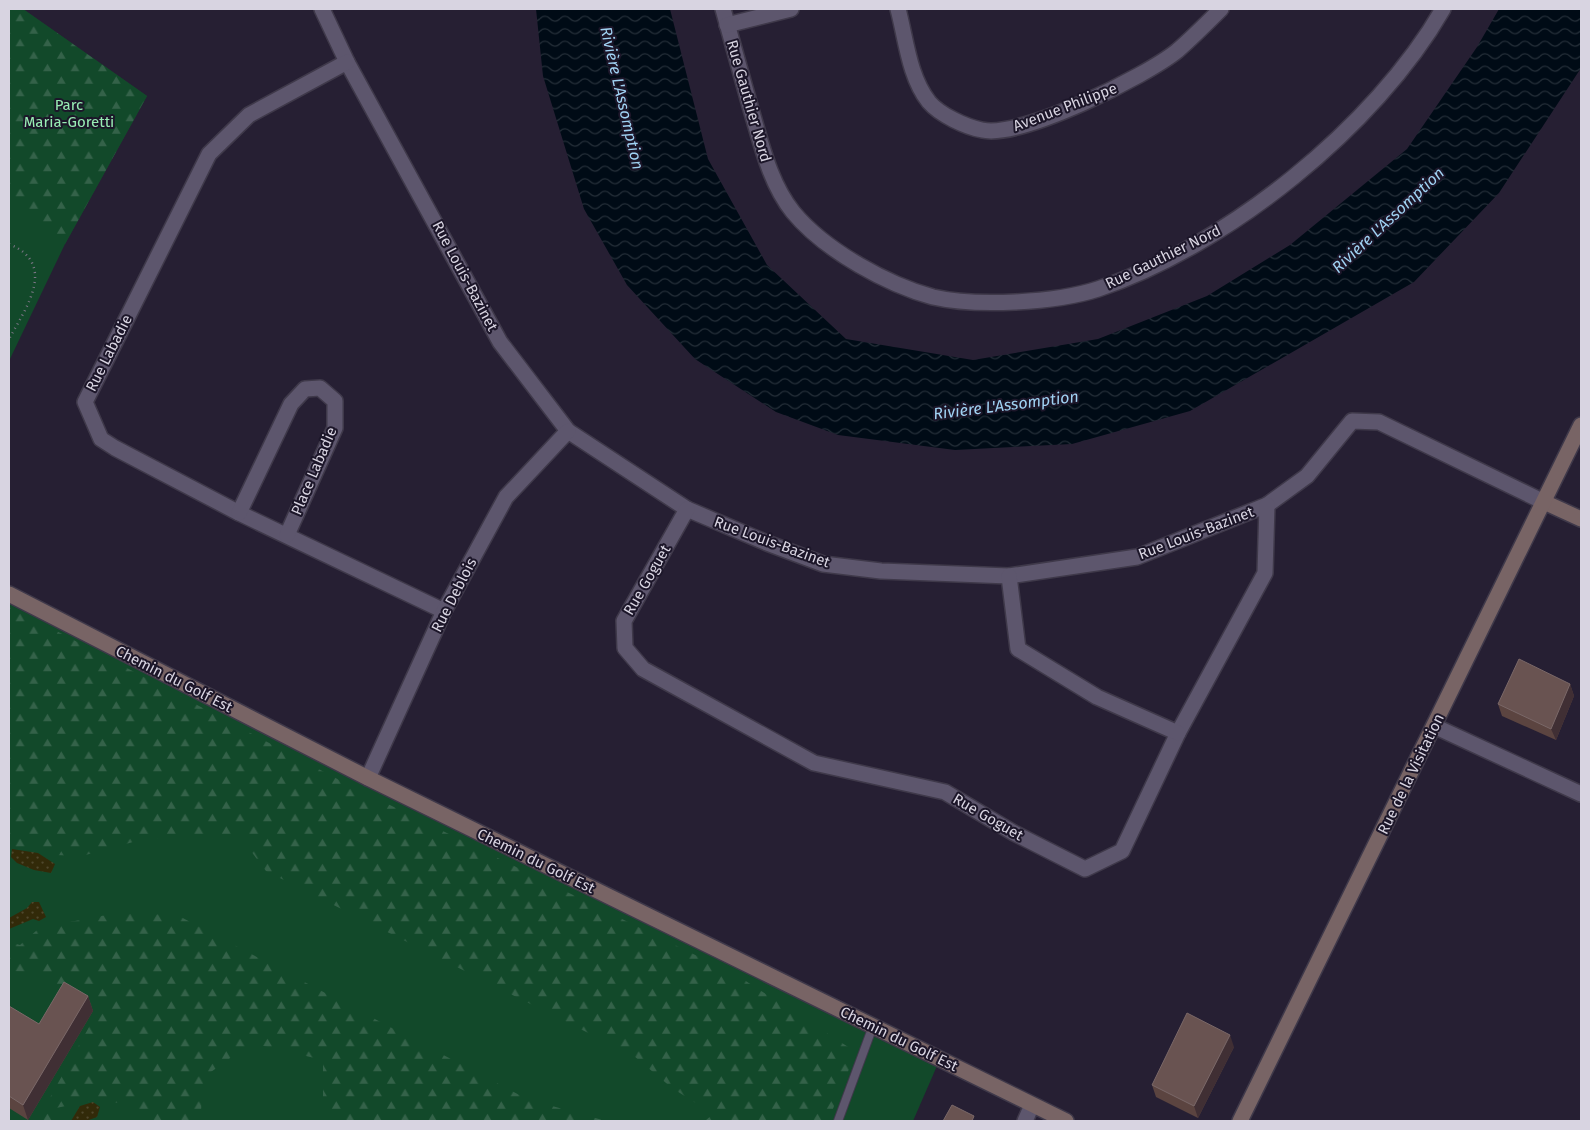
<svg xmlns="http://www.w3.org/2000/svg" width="1590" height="1130" font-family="'Fira Sans',sans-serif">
<defs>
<pattern id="forest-firs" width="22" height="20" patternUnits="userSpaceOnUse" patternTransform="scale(1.25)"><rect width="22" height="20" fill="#12492a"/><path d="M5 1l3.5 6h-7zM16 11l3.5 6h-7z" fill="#346249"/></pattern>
<pattern id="sand-dots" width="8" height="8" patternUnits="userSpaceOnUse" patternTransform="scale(1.25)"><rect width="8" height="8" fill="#322a09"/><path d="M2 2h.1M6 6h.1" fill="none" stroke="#4f482d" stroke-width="1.8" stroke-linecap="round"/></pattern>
<pattern id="water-waves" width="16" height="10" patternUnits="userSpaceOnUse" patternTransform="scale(1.25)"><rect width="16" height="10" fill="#000b16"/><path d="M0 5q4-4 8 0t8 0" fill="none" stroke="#242e38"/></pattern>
</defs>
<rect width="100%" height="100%" fill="#261f33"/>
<g fill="#12492a">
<polygon points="9,9 23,9 147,96 65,244 9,361"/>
<polygon points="9,592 940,1059 913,1121 9,1121"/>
</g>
<g fill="url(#forest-firs)">
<polygon points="9,9 23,9 147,96 65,244 9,203"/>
<polygon points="9,606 345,783 738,976 856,1052 828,1121 705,1121 713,1114 672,1088 634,1056 266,871 241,838 144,839 82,856 55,855 9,847"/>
<polygon points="117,913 177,915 527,1099 606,1121 329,1121 323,1111 323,1060 251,1043 204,1077 200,1121 138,1121 136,1107 100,1099 56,1108 54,1121 37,1121 99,1009 29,972 9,971 9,942 20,945 44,924 75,921"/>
</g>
<g fill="url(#sand-dots)">
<polygon points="12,849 38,853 55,864 51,873 34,870 17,863 11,857"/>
<polygon points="32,902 39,902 46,917 39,921 33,919 9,929 9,918 27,908"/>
<polygon points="93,1102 100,1107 97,1117 86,1121 71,1121 80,1106"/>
</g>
<polygon fill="url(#water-waves)" points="536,9 670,9 708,159 767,265 846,339 973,360 1098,339 1207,296 1290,245 1407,149 1477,47 1499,9 1581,9 1581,68 1499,193 1414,282 1190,411 1072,444 955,450 838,435 776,412 695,359 627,285 584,209 543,76"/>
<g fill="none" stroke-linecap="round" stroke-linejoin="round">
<g stroke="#3f394a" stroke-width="10">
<polyline id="lane" points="838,1121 873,1026"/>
</g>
<g stroke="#3f394a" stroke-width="18">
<g id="street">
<polyline points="322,9 347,62 500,342 568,431 687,509 767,543 823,564 881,571 1009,576 1137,557 1267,505 1307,476 1352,421 1379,422 1544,502"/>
<path d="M723 9C732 41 741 73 750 106 761 142 769 182 793 212 812 235 835 251 859 265 883 279 907 290 933 297 976 307 1055 303 1098 289 1227 246 1375 127 1443 9"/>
<path d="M898 9C906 39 909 77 929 102 940 115 966 127 982 130 1021 139 1146 76 1177 51 1192 38 1207 23 1221 9"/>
<polyline points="727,25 791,9"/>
<polyline points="347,62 249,115 209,154 85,402 101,439 115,448 239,513 444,611"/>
<polyline points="687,509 624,621 625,648 643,669 814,763 945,792 1014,833 1085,869 1122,851 1178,733 1265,573 1267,505"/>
<polyline points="239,513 291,404 305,389 320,388 335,401 335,428 287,535"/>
<polyline points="1009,576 1018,649 1097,697 1178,733"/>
<polyline points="1434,726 1581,794"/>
<polyline points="368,778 444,611 506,497 568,431"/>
<polyline points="1025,1121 1032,1105"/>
</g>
</g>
<g stroke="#3f394a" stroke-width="18">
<g id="secondary">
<polyline points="1544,502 1581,519"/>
<polyline points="9,594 368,778 1066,1121"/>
<polyline points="1240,1121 1581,425"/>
</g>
</g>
<path stroke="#7b7686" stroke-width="2.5" stroke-dasharray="1 4" stroke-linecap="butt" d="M9 244C58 264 26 308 9 339"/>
<use href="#lane" stroke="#5d566d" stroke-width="8"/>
<use href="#street" stroke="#5d566d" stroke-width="15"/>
<use href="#secondary" stroke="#786465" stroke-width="15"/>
</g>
<g fill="#5b4440">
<polygon points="1570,684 1574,696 1556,740 1502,716 1498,704"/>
<polygon points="88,996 93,1011 28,1120 9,1108 9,1006 39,1024"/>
<polygon points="1234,1047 1198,1118 1156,1097 1152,1085"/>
</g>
<g fill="#402f34">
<polygon points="1570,684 1574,696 1556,740 1551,729"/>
<polygon points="88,996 93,1011 28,1120 23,1105"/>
<polygon points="1230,1035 1234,1047 1198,1118 1194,1106"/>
</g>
<g fill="#695351" stroke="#7a6868">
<polygon points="1519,659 1570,684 1551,729 1498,704"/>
<polygon points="64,982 88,996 23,1105 9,1096 9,1006 39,1024"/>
<polygon points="1187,1013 1230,1035 1194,1106 1152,1085"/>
<polygon points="952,1105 974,1116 972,1121 943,1121"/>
</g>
<g text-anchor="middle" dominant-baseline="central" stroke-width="4" stroke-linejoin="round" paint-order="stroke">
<g font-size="15" fill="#d8d4e1" stroke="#1c1629">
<text transform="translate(749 101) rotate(74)">Rue Gauthier Nord</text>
<text transform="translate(1065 107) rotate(-21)">Avenue Philippe</text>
<text transform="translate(1163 257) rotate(-26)">Rue Gauthier Nord</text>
<text transform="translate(465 276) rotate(62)">Rue Louis-Bazinet</text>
<text transform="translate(109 353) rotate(-63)">Rue Labadie</text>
<text transform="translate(314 471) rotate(-67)">Place Labadie</text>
<text transform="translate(1196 533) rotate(-21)">Rue Louis-Bazinet</text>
<text transform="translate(772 542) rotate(20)">Rue Louis-Bazinet</text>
<text transform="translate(647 580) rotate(-60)">Rue Goguet</text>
<text transform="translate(454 595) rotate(-63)">Rue Deblois</text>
<text transform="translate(174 679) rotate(27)">Chemin du Golf Est</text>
<text transform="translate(1411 774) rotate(-64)">Rue de la Visitation</text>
<text transform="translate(988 817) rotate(30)">Rue Goguet</text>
<text transform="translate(536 861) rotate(26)">Chemin du Golf Est</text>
<text transform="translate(899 1039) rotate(26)">Chemin du Golf Est</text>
</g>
<g font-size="15" fill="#98edb4" stroke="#1c1629">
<text x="69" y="105">Parc<tspan x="69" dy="17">Maria-Goretti</tspan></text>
</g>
<g font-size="16" font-style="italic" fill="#a0d2f3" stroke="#1c1629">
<text transform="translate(622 98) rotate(77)">Rivière L'Assomption</text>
<text transform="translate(1388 220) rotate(-43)">Rivière L'Assomption</text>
<text transform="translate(1006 405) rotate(-7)">Rivière L'Assomption</text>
</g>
</g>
<rect width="1590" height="1130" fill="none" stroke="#d8d4e1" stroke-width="20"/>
</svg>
